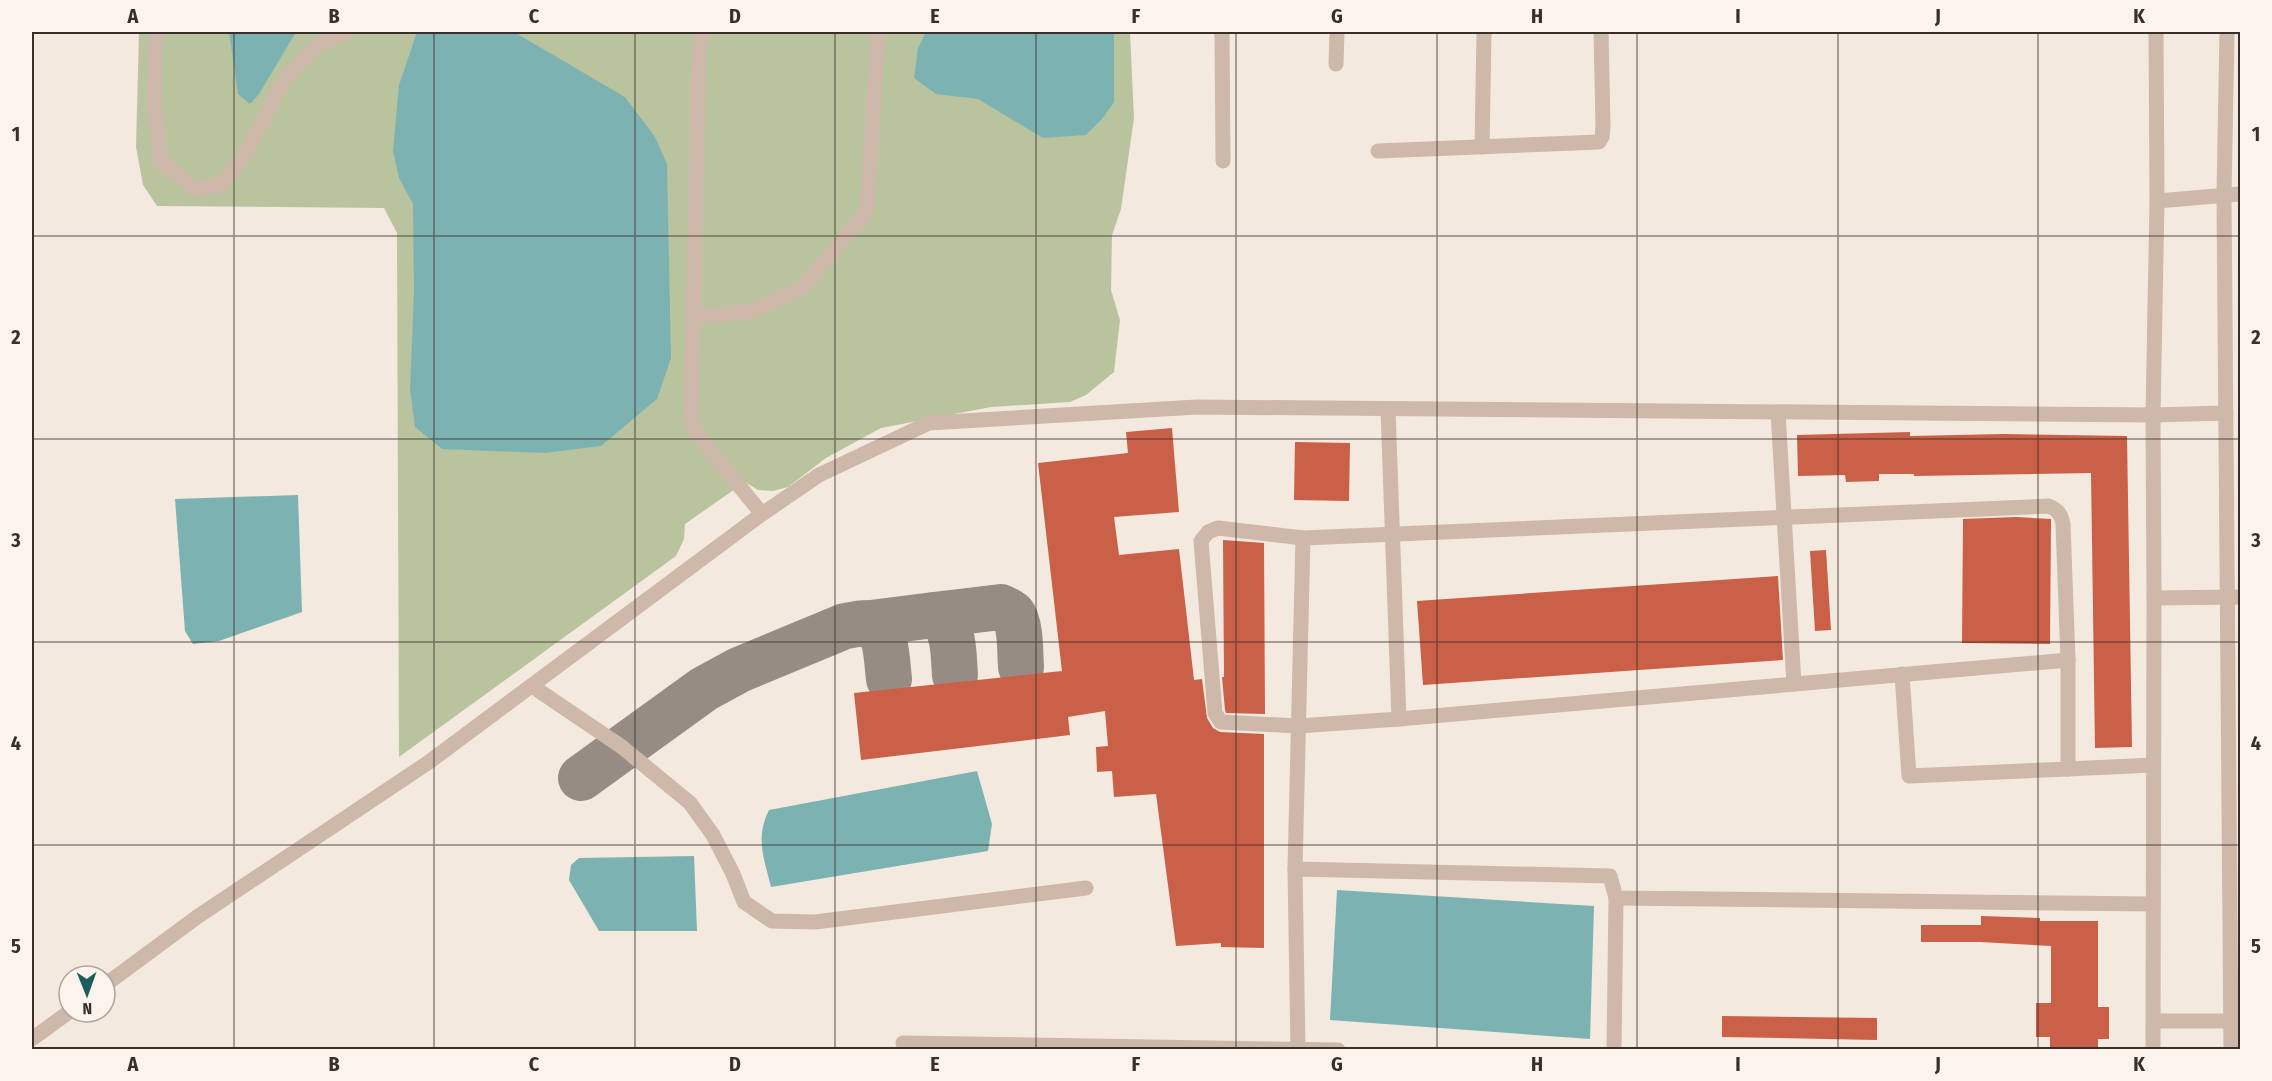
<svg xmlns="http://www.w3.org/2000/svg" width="2272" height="1081" font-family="'Fira Sans Condensed',sans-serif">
<rect width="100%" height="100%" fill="#f4e9df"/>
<polygon fill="#b9c49e" points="139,32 1130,32 1134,118 1121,209 1112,235 1111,290 1120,320 1114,372 1086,395 1070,402 991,407 881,428 826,458 788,487 773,491 758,490 745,482 685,524 684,539 676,556 399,757 397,233 384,208 157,206 143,185 136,147"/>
<g fill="#7db2b2">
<polygon points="229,32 296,32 259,94 250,104 238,94"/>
<polygon points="417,32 514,32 625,97 655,137 667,164 671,358 657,399 601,446 545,453 442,449 415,427 410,389 414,292 413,204 399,178 393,151 399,85"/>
<polygon points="926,32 1114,32 1114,102 1102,119 1086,135 1043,138 978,99 936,94 914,78 918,48"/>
<polygon points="298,495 302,612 219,641 193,644 185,631 175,499"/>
<path d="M977 771 992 824 988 851 771 887C764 858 755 838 769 810Z"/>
<polygon points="694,856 697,931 599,931 569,880 571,865 579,858"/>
<polygon points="1337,890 1594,906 1590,1039 1330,1020"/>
</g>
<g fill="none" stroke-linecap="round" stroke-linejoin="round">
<g stroke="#978c84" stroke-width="46">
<path d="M934 615 1001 607C1005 609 1010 611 1013 614 1021 624 1020 654 1021 667"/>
<path d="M863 624 934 615C956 624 953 654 955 675"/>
<path d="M581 778 704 689 739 670 845 626C854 625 865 621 874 625 887 631 887 665 889 679"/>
</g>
</g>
<g fill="#ca6047">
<polygon points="1172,428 1179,512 1114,517 1119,555 1179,549 1194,680 1202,679 1207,718 1213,728 1220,732 1264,734 1264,948 1221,947 1221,943 1176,946 1156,794 1114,797 1112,771 1097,772 1096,747 1108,746 1105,711 1068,717 1070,735 861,760 854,693 1062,671 1038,463 1128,453 1126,432"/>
<polygon points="1910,432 1910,436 2003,434 2127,436 2132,747 2095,748 2091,473 1914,476 1914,474 1879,474 1879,481 1846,482 1845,475 1798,476 1797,435"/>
<polygon points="1295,442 1350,443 1349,501 1294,500"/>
<polygon points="2016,517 2051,519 2050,644 1962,643 1963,519"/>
<polygon points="1223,540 1264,543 1265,714 1226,713 1225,710 1222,677 1224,677"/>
<polygon points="1826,550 1831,630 1815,631 1810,551"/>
<polygon points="1778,576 1783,660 1423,685 1417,601"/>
<polygon points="1981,916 2040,918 2040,921 2098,921 2098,1007 2109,1007 2109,1039 2098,1039 2098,1050 2050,1050 2050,1037 2036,1037 2036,1003 2051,1003 2051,946 1980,942 1921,942 1921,925 1981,925"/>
<polygon points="1722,1016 1877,1018 1877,1040 1722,1037"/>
</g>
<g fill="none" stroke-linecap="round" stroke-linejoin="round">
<g stroke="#cdb8aa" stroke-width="15">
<polyline points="156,32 154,102 161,161 195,189 223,184 245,153 286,77 319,44 347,32"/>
<polyline points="702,32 699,54 691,420 697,434 762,514"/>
<polyline points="1222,32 1223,161"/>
<polyline points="2227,32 2224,195 2231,1050"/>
<polyline points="1336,64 1337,32"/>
<polyline points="1482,147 1484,32"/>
<polyline points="1378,151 1599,142 1602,137 1603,126 1601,32"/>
<polyline points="2157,201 2240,194"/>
<polyline points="694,317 751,311 802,288 867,211 878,32"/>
<polyline points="1388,409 1399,719"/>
<polyline points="1778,412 1794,684"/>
<polyline points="1303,538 1218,528 1208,532 1201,541 1215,713 1221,722 1298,726 1399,719 2068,660"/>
<polyline points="2154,598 2240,597"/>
<polyline points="1902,674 1909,776 2068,769"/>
<polyline points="532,686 622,747 690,803 713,835 733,874 744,902 772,921 815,922 1086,888"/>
<path d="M1295 869 1303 538 2049 506C2058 510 2061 514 2063 524L2068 660V769L2153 765"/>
<polyline points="105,985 197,917 429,762 762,514 819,475 929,423 1197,407 2153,415 2226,413"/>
<polyline points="2154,1021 2240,1021"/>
<polyline points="32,1039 69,1012"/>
<polyline points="903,1043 1338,1050"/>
<polyline points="1298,1050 1295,869 1610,876 1616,898 2153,904"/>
<polyline points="1614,1050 1616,898"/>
<polyline points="2153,1050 2154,598 2153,415 2157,201 2156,32"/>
</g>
</g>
<path fill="none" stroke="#3a2e2a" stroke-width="1.5" stroke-opacity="0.55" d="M234 32V1050M434 32V1050M635 32V1050M835 32V1050M1036 32V1050M1236 32V1050M1437 32V1050M1637 32V1050M1838 32V1050M2038 32V1050M32 236H2240M32 439H2240M32 642H2240M32 845H2240"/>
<rect width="2272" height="1081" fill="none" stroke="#fbf3ec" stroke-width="66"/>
<g transform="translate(87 994) rotate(179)"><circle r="28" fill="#fbf3ec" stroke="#aea49e" stroke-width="1.5"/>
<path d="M0-4.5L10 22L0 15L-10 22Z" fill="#1d5d5e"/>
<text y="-9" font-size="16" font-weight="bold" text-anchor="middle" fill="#3a2e2a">N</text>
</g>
<rect x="33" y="33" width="2206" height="1015" fill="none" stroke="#3a2e2a" stroke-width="2"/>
<g font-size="20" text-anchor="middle" font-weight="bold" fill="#3a2e2a">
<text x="133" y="23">A</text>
<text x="334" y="23">B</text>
<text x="534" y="23">C</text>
<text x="735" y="23">D</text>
<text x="935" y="23">E</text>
<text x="1136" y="23">F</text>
<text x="1337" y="23">G</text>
<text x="1537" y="23">H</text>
<text x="1738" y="23">I</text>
<text x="1938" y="23">J</text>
<text x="2139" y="23">K</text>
<text x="16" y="141">1</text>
<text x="2256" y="141">1</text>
<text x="16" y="344">2</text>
<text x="2256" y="344">2</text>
<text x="16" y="547">3</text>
<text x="2256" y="547">3</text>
<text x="16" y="750">4</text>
<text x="2256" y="750">4</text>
<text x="16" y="953">5</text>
<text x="2256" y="953">5</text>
<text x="133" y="1071">A</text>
<text x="334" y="1071">B</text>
<text x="534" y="1071">C</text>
<text x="735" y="1071">D</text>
<text x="935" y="1071">E</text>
<text x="1136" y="1071">F</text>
<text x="1337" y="1071">G</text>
<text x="1537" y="1071">H</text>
<text x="1738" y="1071">I</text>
<text x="1938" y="1071">J</text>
<text x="2139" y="1071">K</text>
</g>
</svg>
